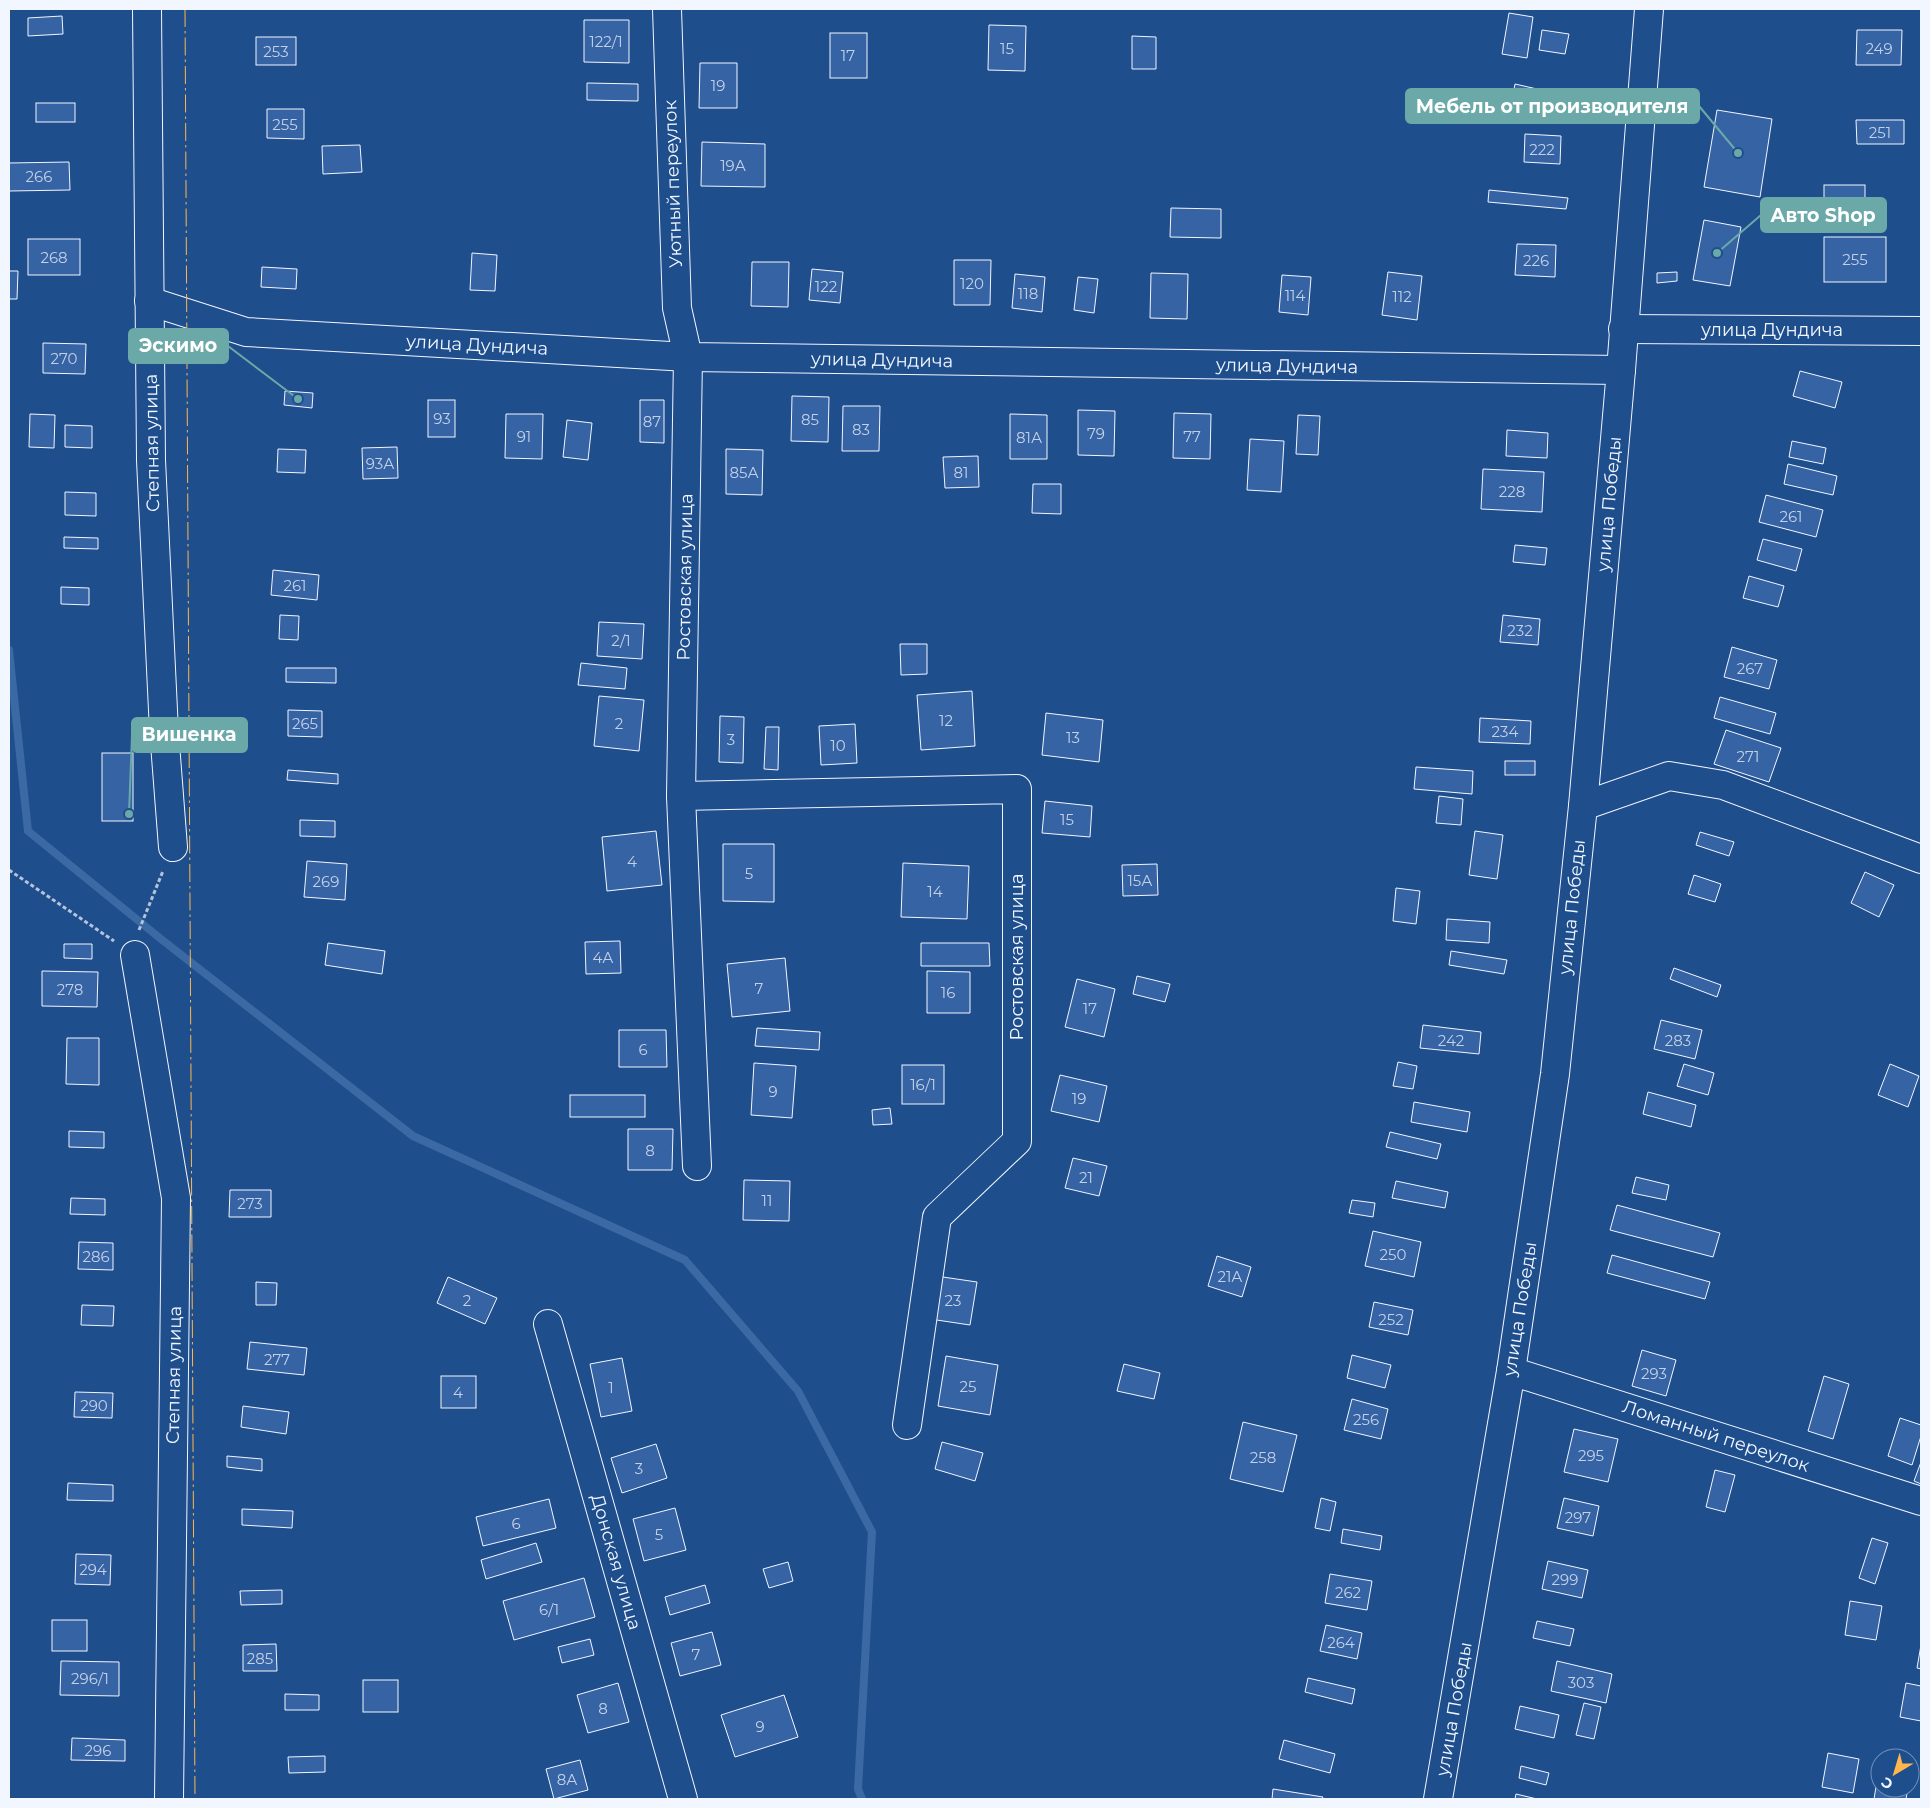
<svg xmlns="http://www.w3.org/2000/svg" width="1930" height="1808" font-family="Montserrat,sans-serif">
<rect width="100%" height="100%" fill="#1f4e8c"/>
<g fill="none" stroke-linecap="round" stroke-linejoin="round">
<polyline stroke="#3b69a3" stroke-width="8" points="9,650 28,831 161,939 413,1136 685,1260 798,1391 872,1532 858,1789 862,1799"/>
</g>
<g fill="#3563a3" stroke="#f2f6ff">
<polygon points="1509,13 1533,17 1527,58 1502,54"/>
<polygon points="62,16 63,34 28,36 28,18"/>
<polygon points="584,20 629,20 629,63 584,62"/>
<polygon points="989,25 1026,26 1025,71 988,70"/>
<polygon points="1542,30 1569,34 1565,54 1539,50"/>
<polygon points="1857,30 1902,30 1901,65 1856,65"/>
<rect x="830" y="33" width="37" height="45"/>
<polygon points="1132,36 1156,37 1156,69 1132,69"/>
<rect x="256" y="37" width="40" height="28"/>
<polygon points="700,63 737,63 737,108 699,108"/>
<polygon points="587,83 638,84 638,101 587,100"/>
<polygon points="1515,84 1568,96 1563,117 1511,106"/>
<rect x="36" y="103" width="39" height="19"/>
<polygon points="267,109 304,109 304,139 267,138"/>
<polygon points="1717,110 1772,119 1760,197 1704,187"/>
<polygon points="1856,120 1904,120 1904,144 1857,144"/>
<polygon points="1525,134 1561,136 1560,164 1524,162"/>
<polygon points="702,142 765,144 765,187 701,186"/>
<polygon points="360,145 362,172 323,174 322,146"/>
<polygon points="69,162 70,190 9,191 9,163"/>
<rect x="1824" y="185" width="41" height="37"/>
<polygon points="1489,190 1568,198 1566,209 1488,202"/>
<polygon points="1171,208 1221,209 1221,238 1170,237"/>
<polygon points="1704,220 1741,227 1730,286 1693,280"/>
<rect x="1824" y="237" width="62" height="45"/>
<rect x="28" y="239" width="52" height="36"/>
<polygon points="1517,244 1556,245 1555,277 1515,275"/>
<polygon points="472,253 497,255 495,291 470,290"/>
<polygon points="954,260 991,260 990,305 954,305"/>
<polygon points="752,262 789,262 788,307 751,306"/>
<polygon points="262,267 297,269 296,289 261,287"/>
<polygon points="812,269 843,272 840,303 809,300"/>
<polygon points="9,271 18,271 17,299 9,299"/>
<polygon points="1388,272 1422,276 1417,320 1382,315"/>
<polygon points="1677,272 1677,281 1657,283 1657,273"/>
<polygon points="1151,273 1188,274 1187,319 1150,318"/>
<polygon points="1015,274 1045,277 1042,312 1012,308"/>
<polygon points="1282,275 1311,277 1308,315 1279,312"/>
<polygon points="1078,277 1098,279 1094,313 1074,310"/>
<polygon points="43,343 86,344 85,374 43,373"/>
<polygon points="1800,371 1842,382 1835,408 1793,396"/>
<polygon points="285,391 313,393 312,408 284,405"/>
<polygon points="792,396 829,397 828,442 791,441"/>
<rect x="428" y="400" width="27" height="37"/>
<polygon points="640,400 664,400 664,443 640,442"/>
<polygon points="843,406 880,406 879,451 842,451"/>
<polygon points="1078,410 1115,411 1114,456 1078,455"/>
<polygon points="1174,413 1211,414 1210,459 1173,458"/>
<polygon points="30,414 55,415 54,448 29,447"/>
<polygon points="506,414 543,414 542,459 505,458"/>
<polygon points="1010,414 1047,415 1047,459 1010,459"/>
<polygon points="1298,415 1320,416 1318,455 1296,454"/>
<polygon points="567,420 592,423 588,460 563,457"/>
<polygon points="65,425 92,426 92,448 65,447"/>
<polygon points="1507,430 1548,433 1547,458 1506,456"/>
<polygon points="1250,439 1284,441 1281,492 1247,490"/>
<polygon points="1792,441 1826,448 1823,464 1789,457"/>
<polygon points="397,447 398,478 363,479 362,448"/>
<polygon points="278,449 306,450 305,473 277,472"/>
<polygon points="726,449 763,450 762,495 726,494"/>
<polygon points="978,456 979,487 945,488 943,457"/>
<polygon points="1788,464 1837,476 1833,495 1784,484"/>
<polygon points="1483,469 1544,472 1542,512 1481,509"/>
<polygon points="1033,484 1061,484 1061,514 1032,513"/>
<polygon points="65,492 96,493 96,516 65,515"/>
<polygon points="1766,495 1823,510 1816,537 1759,522"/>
<polygon points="64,537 98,538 98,549 64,548"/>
<polygon points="1763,539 1802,549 1796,571 1757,560"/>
<polygon points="1515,545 1547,548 1545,565 1513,562"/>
<polygon points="273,570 319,575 317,600 271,595"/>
<polygon points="1749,576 1784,586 1778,607 1743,598"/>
<polygon points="61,587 89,588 89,605 61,604"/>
<polygon points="280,615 299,616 298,640 279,639"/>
<polygon points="1503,615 1540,619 1538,645 1500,642"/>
<polygon points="599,622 644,624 642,659 597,656"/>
<polygon points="900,644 927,644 927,674 901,675"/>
<polygon points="1732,647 1777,660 1769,689 1724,677"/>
<polygon points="581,663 627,668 625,689 578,685"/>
<polygon points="286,668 336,668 336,683 286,682"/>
<polygon points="972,691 975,746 921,750 917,695"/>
<polygon points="599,696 644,700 639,751 594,746"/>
<polygon points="1720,697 1776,713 1770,734 1714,718"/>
<polygon points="288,710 322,711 322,737 288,736"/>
<polygon points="1046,713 1103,720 1099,762 1042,755"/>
<polygon points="720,716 744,717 743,763 719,762"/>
<polygon points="1480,718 1531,721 1530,744 1479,742"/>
<polygon points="855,724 857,763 821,765 819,726"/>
<polygon points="766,727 779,727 778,770 764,769"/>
<polygon points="1726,730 1781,748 1769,782 1714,764"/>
<rect x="102" y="753" width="31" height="68"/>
<rect x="1505" y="761" width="30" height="14"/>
<polygon points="1416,767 1473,771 1472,794 1414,789"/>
<polygon points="288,770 338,774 338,784 287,780"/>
<polygon points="1439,796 1463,799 1461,825 1436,823"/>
<polygon points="1045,801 1092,806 1090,837 1042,833"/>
<polygon points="300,820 335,821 335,837 300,836"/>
<polygon points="656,831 662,885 607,891 602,837"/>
<polygon points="1475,831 1503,835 1497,879 1469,875"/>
<polygon points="1700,832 1734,842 1729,856 1696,845"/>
<polygon points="723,844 774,844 774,902 723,901"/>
<polygon points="307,861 347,864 345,900 304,897"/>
<polygon points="903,863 969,866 967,919 901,917"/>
<polygon points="1157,864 1158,895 1123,896 1122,865"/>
<polygon points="1865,872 1894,885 1879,917 1851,903"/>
<polygon points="1694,875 1721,884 1715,902 1688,894"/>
<polygon points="1396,888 1420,891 1416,924 1393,921"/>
<polygon points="1447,919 1490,922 1489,943 1446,940"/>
<polygon points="620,941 621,973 586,974 585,942"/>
<polygon points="328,943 385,951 382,974 325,965"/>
<polygon points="921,943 989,943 990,966 921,966"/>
<polygon points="64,944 92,944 92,959 64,958"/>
<polygon points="1451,951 1507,960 1504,974 1449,965"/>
<polygon points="785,958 790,1011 732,1017 727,964"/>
<polygon points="1674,968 1721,985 1717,997 1670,979"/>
<polygon points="42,971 98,972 97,1007 42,1006"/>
<polygon points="927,971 970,972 970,1013 927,1013"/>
<polygon points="1137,976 1170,984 1165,1002 1133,994"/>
<polygon points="1077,979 1115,989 1104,1037 1065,1027"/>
<polygon points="1661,1020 1702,1030 1695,1059 1654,1049"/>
<polygon points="1423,1025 1481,1032 1479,1054 1420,1048"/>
<polygon points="757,1028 820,1032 819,1050 755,1046"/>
<polygon points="619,1030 666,1030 667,1067 619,1067"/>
<polygon points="67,1038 99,1038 99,1085 66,1084"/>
<polygon points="1398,1062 1417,1066 1413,1089 1393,1086"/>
<polygon points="754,1063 796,1066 792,1118 751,1115"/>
<polygon points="1684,1064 1714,1073 1708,1095 1677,1086"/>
<polygon points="1890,1064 1919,1076 1908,1107 1878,1095"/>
<rect x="902" y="1065" width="42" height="39"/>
<polygon points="1060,1075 1107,1086 1099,1122 1051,1111"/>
<polygon points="1648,1092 1696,1105 1691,1127 1643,1114"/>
<rect x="570" y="1095" width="75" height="22"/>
<polygon points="1414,1102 1470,1112 1467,1132 1411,1122"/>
<polygon points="890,1108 892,1124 873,1125 872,1110"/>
<polygon points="628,1129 673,1129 672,1170 628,1170"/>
<polygon points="69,1131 104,1132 104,1148 69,1147"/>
<polygon points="1390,1132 1441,1144 1437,1159 1386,1147"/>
<polygon points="1073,1158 1107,1166 1099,1196 1065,1188"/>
<polygon points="1636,1177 1669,1185 1666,1200 1632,1193"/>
<polygon points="744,1180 790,1181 789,1221 743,1220"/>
<polygon points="1396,1181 1448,1192 1445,1208 1392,1198"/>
<polygon points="230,1190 271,1190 271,1217 229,1217"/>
<polygon points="71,1198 105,1199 105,1215 70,1214"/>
<polygon points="1352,1200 1375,1203 1373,1217 1349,1213"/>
<polygon points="1617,1205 1720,1233 1713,1257 1610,1230"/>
<polygon points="1373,1231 1421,1242 1414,1277 1365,1266"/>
<polygon points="79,1242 113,1243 113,1270 78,1269"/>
<polygon points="1612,1255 1710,1282 1705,1299 1607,1273"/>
<polygon points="1217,1256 1251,1267 1242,1297 1208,1286"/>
<polygon points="936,1276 977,1282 970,1325 930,1319"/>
<polygon points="448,1277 497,1298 485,1324 437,1303"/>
<polygon points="256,1282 277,1283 276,1305 256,1305"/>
<polygon points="1374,1302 1413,1310 1408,1335 1369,1327"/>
<polygon points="82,1305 114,1306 113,1326 81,1325"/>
<polygon points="250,1342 307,1348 304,1375 247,1369"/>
<polygon points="1642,1350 1676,1360 1666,1396 1632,1386"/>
<polygon points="1352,1355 1391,1365 1385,1388 1347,1378"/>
<polygon points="946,1356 998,1365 990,1415 938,1406"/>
<polygon points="622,1358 632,1411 601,1417 590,1364"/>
<polygon points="1124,1364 1160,1373 1154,1399 1117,1391"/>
<rect x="441" y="1376" width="35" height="32"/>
<polygon points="1824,1376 1849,1384 1833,1439 1808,1431"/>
<polygon points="75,1392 113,1393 112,1418 74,1417"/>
<polygon points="1352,1399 1388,1409 1381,1439 1344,1430"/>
<polygon points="243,1406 289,1412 286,1434 241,1427"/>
<polygon points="1900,1418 1921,1425 1921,1436 1912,1465 1888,1456"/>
<polygon points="1243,1422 1297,1435 1283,1492 1230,1479"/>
<polygon points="1574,1429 1618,1439 1608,1482 1564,1472"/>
<polygon points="942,1442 983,1453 975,1481 935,1469"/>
<polygon points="656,1444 667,1478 622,1493 611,1458"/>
<polygon points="227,1456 262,1459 262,1471 227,1467"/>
<polygon points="1921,1462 1921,1484 1914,1481"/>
<polygon points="1715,1470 1735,1475 1725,1512 1706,1507"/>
<polygon points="68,1483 113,1485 113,1501 67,1500"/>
<polygon points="1321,1498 1336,1502 1330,1531 1315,1528"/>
<polygon points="1564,1498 1599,1506 1593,1536 1557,1528"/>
<polygon points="549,1499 556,1528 483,1546 476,1517"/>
<polygon points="675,1508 686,1550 644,1561 633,1519"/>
<polygon points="242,1509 293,1511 292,1528 242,1525"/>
<polygon points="1343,1529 1382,1536 1380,1550 1341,1543"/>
<polygon points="1872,1538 1888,1543 1875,1584 1859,1578"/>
<polygon points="536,1543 542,1562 486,1579 481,1560"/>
<polygon points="76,1554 111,1555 110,1585 75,1584"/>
<polygon points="1548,1561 1588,1570 1582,1598 1542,1589"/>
<polygon points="788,1562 793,1581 769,1588 763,1569"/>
<polygon points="1330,1574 1372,1581 1367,1610 1325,1603"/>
<polygon points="584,1578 595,1617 514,1640 503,1601"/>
<polygon points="705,1585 710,1603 670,1615 665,1597"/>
<polygon points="282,1590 282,1604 241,1605 240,1591"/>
<polygon points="1850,1601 1882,1606 1876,1640 1845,1635"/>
<rect x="52" y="1620" width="35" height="31"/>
<polygon points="1537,1621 1574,1629 1570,1646 1533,1638"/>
<polygon points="1326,1625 1362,1633 1357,1659 1320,1651"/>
<polygon points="712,1632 721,1665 680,1676 671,1643"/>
<polygon points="590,1639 594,1655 562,1663 558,1647"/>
<polygon points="276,1644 277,1671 243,1671 243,1645"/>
<polygon points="1921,1645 1921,1669 1917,1668"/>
<polygon points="61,1661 119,1662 119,1696 60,1695"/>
<polygon points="1557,1661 1612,1674 1606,1703 1551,1691"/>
<polygon points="1308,1678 1355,1689 1352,1704 1305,1692"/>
<rect x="363" y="1680" width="35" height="32"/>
<polygon points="618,1683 629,1722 588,1733 577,1695"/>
<polygon points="1906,1683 1921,1686 1921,1721 1900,1717"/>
<polygon points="285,1694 319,1695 319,1710 285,1710"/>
<polygon points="784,1695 798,1737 735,1757 721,1715"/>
<polygon points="1584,1703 1601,1707 1594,1739 1576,1735"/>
<polygon points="1520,1706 1559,1715 1554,1738 1515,1729"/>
<polygon points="72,1738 125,1740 125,1761 71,1760"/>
<polygon points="1284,1740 1335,1754 1330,1773 1279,1759"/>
<polygon points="1828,1753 1859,1759 1853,1793 1822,1787"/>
<polygon points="325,1756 325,1772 289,1773 288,1757"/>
<polygon points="580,1760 588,1790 554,1799 546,1769"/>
<polygon points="1521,1766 1549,1773 1546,1785 1519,1778"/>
<polygon points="1879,1769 1880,1788 1908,1788 1906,1799 1874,1799"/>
<polygon points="1273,1789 1323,1797 1322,1799 1272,1799"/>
<polygon points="1516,1794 1537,1799 1515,1799"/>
</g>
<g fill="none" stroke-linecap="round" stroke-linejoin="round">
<g stroke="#f2f6ff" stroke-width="30">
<g id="minor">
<polyline points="147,9 151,460 164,731 173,847"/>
<polyline points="667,9 677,308 688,357 681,796 697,1166"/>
<polyline points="149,301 246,332 688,357 1621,370"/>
<polyline points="1623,329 1921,331"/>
<polyline points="681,796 1017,789 1017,1141 937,1217 907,1425"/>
<polyline points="1583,806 1669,776 1723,785 1921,859"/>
<polyline points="135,955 176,1198 169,1799"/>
<polyline points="548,1324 683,1799"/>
<polyline points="1511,1371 1921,1501"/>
<polyline points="1438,1799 1511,1371 1555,1074 1583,806 1621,370 1649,9"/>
</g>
</g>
<g stroke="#b3c4dc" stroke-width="3" stroke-dasharray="4 2.5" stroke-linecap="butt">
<polyline points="9,870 114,941"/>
<polyline points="139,930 163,871"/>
</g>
<use href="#minor" stroke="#1f4e8c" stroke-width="28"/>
<polyline stroke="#ffb74d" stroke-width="1" stroke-dasharray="18 4 2.5 4" stroke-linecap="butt" points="185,9 195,1799"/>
</g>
<g text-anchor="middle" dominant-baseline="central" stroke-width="4" stroke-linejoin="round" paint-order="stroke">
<g font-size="15" fill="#c3d1e8">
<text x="606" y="41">122/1</text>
<text x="1007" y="48">15</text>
<text x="1879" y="48">249</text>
<text x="276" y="51">253</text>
<text x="848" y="55">17</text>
<text x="718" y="85">19</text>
<text x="285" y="124">255</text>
<text x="1880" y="132">251</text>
<text x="1542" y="149">222</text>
<text x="733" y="165">19А</text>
<text x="39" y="176">266</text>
<text x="54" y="257">268</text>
<text x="1855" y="259">255</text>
<text x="1536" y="260">226</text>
<text x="972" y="283">120</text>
<text x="826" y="286">122</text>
<text x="1028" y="293">118</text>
<text x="1295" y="295">114</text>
<text x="1402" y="296">112</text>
<text x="64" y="358">270</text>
<text x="442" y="418">93</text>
<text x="810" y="419">85</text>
<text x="652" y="421">87</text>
<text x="861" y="429">83</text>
<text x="1096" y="433">79</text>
<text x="524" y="436">91</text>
<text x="1192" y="436">77</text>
<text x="1029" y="437">81А</text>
<text x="380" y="463">93А</text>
<text x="744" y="472">85А</text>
<text x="961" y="472">81</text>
<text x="1512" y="491">228</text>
<text x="1791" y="516">261</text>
<text x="295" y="585">261</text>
<text x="1520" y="630">232</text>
<text x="621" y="640">2/1</text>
<text x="1750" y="668">267</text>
<text x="946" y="720">12</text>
<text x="305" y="723">265</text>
<text x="619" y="723">2</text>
<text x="1505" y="731">234</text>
<text x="1073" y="737">13</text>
<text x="731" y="739">3</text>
<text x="838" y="745">10</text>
<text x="1748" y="756">271</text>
<text x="1067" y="819">15</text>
<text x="632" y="861">4</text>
<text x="749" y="873">5</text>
<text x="1140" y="880">15А</text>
<text x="326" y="881">269</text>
<text x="935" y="891">14</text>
<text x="603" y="957">4А</text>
<text x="759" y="988">7</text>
<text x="70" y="989">278</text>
<text x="948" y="992">16</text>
<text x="1090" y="1008">17</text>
<text x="1451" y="1040">242</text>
<text x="1678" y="1040">283</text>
<text x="643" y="1049">6</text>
<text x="923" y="1084">16/1</text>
<text x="773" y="1091">9</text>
<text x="1079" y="1098">19</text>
<text x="650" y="1150">8</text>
<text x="1086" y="1177">21</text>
<text x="767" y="1200">11</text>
<text x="250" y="1203">273</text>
<text x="1393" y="1254">250</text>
<text x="96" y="1256">286</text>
<text x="1230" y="1276">21А</text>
<text x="467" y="1300">2</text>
<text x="953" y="1300">23</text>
<text x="1391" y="1319">252</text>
<text x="277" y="1359">277</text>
<text x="1654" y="1373">293</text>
<text x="968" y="1386">25</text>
<text x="611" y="1387">1</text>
<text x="458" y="1392">4</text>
<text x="94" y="1405">290</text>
<text x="1366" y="1419">256</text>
<text x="1591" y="1455">295</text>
<text x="1263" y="1457">258</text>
<text x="639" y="1468">3</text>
<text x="1578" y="1517">297</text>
<text x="516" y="1523">6</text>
<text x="659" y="1534">5</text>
<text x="93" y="1569">294</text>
<text x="1565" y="1579">299</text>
<text x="1348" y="1592">262</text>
<text x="549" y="1609">6/1</text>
<text x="1341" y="1642">264</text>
<text x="696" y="1654">7</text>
<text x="260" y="1658">285</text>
<text x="90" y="1678">296/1</text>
<text x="1581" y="1682">303</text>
<text x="603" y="1708">8</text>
<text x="760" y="1726">9</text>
<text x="98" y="1750">296</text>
<text x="567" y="1779">8А</text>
</g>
<g font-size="18" fill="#f2f6ff" stroke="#1f4e8c">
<text transform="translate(673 184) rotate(-92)">Уютный переулок</text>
<text x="1772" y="330">улица Дундича</text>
<text transform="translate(477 345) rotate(3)">улица Дундича</text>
<text transform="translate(882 360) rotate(1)">улица Дундича</text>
<text transform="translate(1287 366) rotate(1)">улица Дундича</text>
<text transform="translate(152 443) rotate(-91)">Степная улица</text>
<text transform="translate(1609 504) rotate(-85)">улица Победы</text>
<text transform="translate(685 577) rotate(-89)">Ростовская улица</text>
<text transform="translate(1572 907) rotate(-84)">улица Победы</text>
<text transform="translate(1017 957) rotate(-90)">Ростовская улица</text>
<text transform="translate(1520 1309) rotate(-81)">улица Победы</text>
<text transform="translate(174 1375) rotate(-89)">Степная улица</text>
<text transform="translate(1716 1436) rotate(18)">Ломанный переулок</text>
<text transform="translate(616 1562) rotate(74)">Донская улица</text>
<text transform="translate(1454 1709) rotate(-80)">улица Победы</text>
</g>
</g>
<path fill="none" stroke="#6aa9a8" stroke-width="2" d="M1738 153L1699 106M1717 253L1761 215M298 399L228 346M129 814L132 735"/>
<g fill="#6aa9a8" stroke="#1f4e8c" stroke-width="2">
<circle cx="1738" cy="153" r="5"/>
<circle cx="1717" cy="253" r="5"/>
<circle cx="298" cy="399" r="5"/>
<circle cx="129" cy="814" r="5"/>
</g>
<g fill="#6aa9a8" stroke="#6aa9a8" stroke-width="2">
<rect x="1406" y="89" width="293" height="34" rx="5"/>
<rect x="1761" y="198" width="125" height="34" rx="5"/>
<rect x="129" y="329" width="99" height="34" rx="5"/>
<rect x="132" y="718" width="115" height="34" rx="5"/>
</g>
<g font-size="19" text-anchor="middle" font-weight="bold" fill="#fff">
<text x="1552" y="113">Мебель от производителя</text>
<text x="1823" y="222">Авто Shop</text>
<text x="178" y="352">Эскимо</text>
<text x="189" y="741">Вишенка</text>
</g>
<rect width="1930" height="1808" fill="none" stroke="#f2f6ff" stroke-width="20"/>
<g transform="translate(1895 1773) rotate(218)"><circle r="24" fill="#1f4e8c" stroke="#7391ba"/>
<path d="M0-4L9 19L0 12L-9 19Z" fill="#ffb74d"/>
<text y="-8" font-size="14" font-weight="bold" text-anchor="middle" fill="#f2f6ff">С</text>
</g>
</svg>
